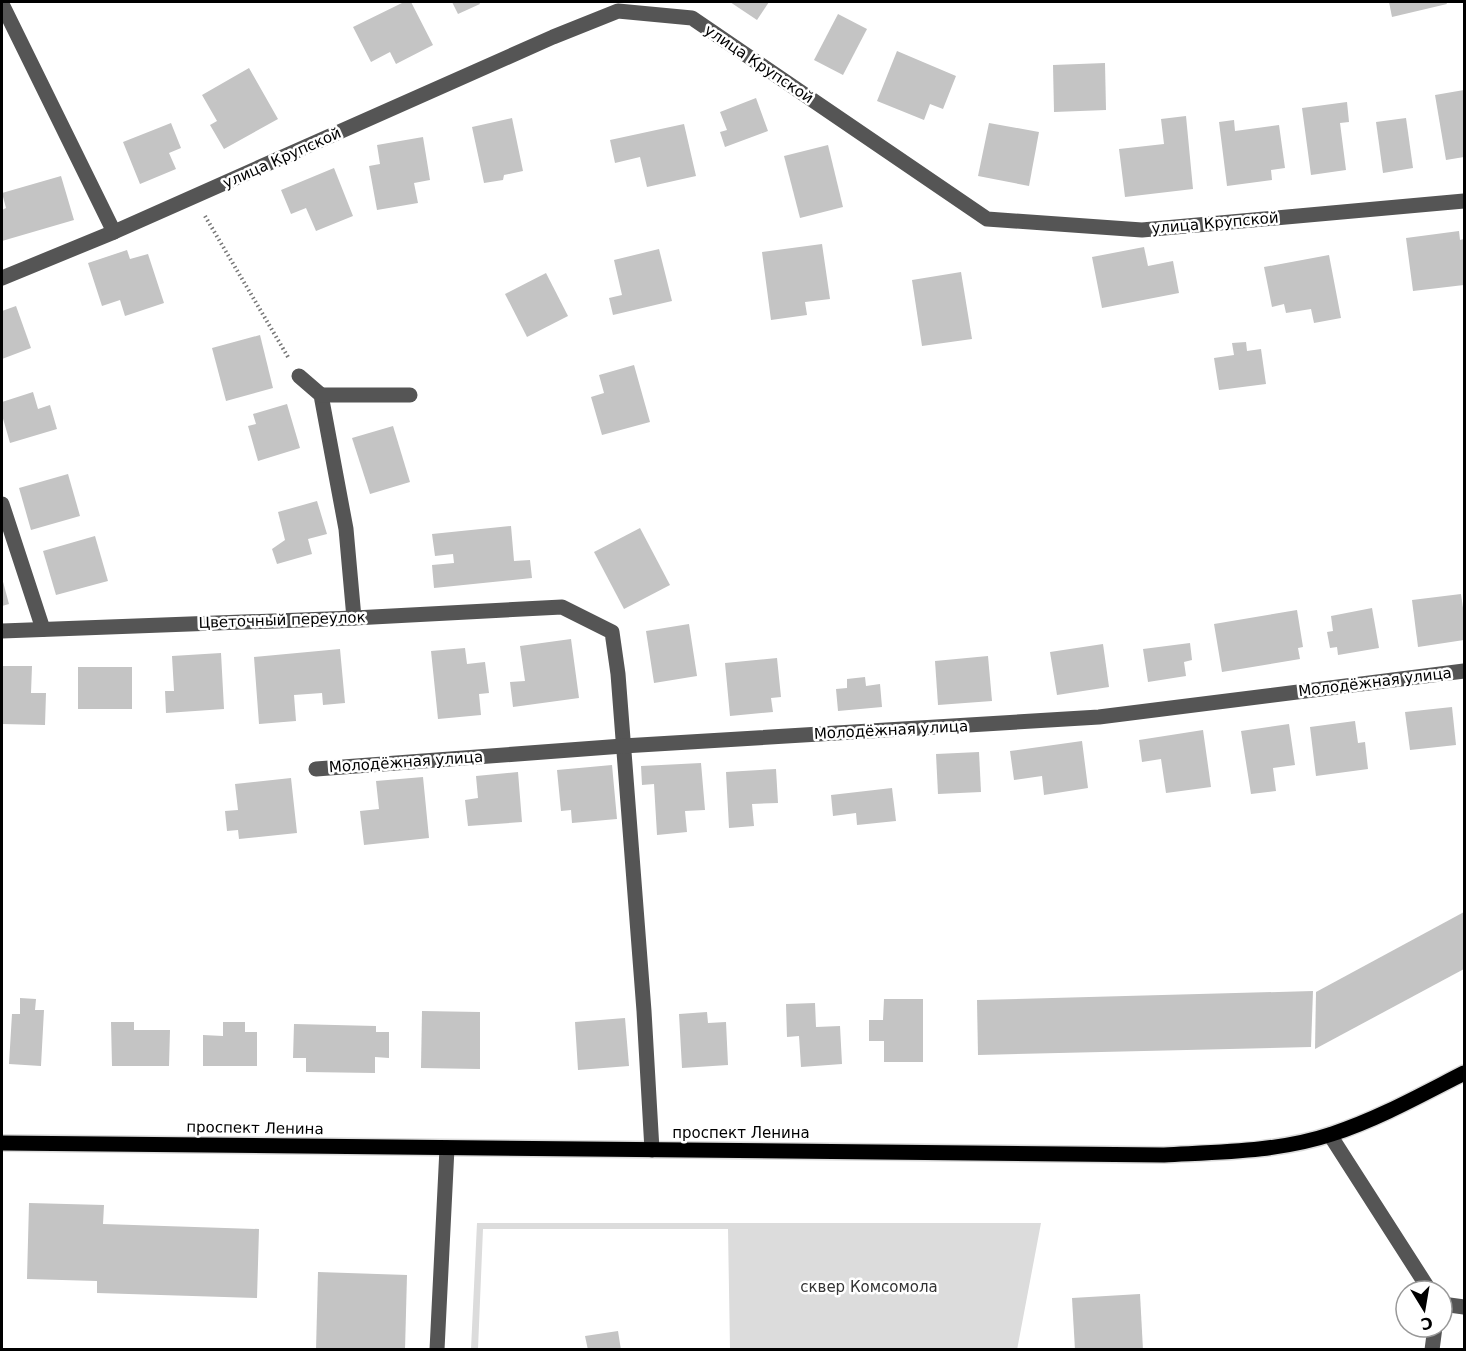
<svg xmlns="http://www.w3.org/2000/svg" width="1466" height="1351" font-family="'DejaVu Sans',sans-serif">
<rect width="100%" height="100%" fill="#fff"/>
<polygon fill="#dcdcdc" points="477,1223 1041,1223 1017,1350 730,1349 728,1229 483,1229 478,1349 471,1349"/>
<g fill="#c4c4c4">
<polygon points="404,2 411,2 433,45 396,64 390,52 371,62 353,27"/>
<polygon points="452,2 479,2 480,4 458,14"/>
<polygon points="730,2 769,2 757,20"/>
<polygon points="1389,2 1446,2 1447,4 1392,17"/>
<polygon points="838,14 867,29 843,75 814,60"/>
<polygon points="897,51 956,76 943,109 930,104 924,120 877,101"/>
<polygon points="1105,63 1106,110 1054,112 1053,65"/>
<polygon points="249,68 278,119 224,149 210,125 217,121 202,95"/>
<polygon points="1464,90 1464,157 1446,160 1435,95"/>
<polygon points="756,98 768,131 725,147 720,132 727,130 720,112"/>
<polygon points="1347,102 1349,122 1340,123 1346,170 1311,175 1302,108"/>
<polygon points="1186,116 1193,189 1125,197 1119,149 1164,144 1161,119"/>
<polygon points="512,118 523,171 504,175 503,180 484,183 472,127"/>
<polygon points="1406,118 1413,168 1383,173 1376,122"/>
<polygon points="1234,120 1235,131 1279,125 1285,168 1271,170 1272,180 1227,186 1219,122"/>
<polygon points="171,123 181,148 169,153 176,169 140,184 123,142"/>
<polygon points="989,123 1039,132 1029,186 978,176"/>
<polygon points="684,124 696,176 647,187 640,157 615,163 610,140"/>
<polygon points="423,137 430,180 414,183 418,203 377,210 369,166 380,164 377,145"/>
<polygon points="828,145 843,207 800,218 784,156"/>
<polygon points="334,168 353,216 316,231 306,208 291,214 281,190"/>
<polygon points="61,176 74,220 2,241 2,210 6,208 2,193"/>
<polygon points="1459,231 1460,240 1464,239 1464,285 1413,291 1406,238"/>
<polygon points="822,244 830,299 805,302 807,315 771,320 762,252"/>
<polygon points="1144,247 1148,266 1173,261 1179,293 1102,308 1092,257"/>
<polygon points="659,249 672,301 613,315 609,298 622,295 614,260"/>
<polygon points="127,250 130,259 148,254 164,303 125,316 120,300 102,306 88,263"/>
<polygon points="1329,255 1341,318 1314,323 1311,309 1286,313 1284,304 1272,307 1264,267"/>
<polygon points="961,272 972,339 922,346 912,280"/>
<polygon points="546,273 568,316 527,337 505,294"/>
<polygon points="16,306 31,348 2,359 2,311"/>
<polygon points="260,335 273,388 226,401 212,348"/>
<polygon points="1246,342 1247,351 1261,349 1266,384 1219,390 1214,358 1234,355 1232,343"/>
<polygon points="634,365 650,422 602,435 591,397 604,393 599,375"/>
<polygon points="33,392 38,409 50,405 57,429 10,443 2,415 2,402"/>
<polygon points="287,404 300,448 258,461 248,426 256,424 253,414"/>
<polygon points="393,426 410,482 370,494 352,438"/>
<polygon points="68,474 80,516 31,530 19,488"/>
<polygon points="317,501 327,534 308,539 312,554 277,564 272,549 285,540 278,512"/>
<polygon points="511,526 514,561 530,560 532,578 434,588 432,565 454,563 453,554 435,556 432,534"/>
<polygon points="640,528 670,585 624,609 594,552"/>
<polygon points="95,536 108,581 56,595 43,551"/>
<polygon points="2,578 9,604 2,606"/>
<polygon points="1461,594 1464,615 1464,640 1418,647 1412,600"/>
<polygon points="1372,608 1379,648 1338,655 1337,647 1330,648 1327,632 1333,631 1331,616"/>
<polygon points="1297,610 1303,647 1298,648 1300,659 1222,672 1214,624"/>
<polygon points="689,624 697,676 654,683 646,631"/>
<polygon points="571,639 579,698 513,707 510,682 525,681 520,646"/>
<polygon points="1190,643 1192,660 1184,662 1186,676 1148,682 1143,649"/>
<polygon points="1103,644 1109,687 1057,695 1050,652"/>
<polygon points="465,648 467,664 485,662 489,693 479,694 481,715 438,719 431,651"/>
<polygon points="340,649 345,703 323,705 322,693 294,695 296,721 259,724 254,657"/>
<polygon points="221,653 224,709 166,713 165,691 174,691 172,656"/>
<polygon points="988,656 992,701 938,705 935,661"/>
<polygon points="777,658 781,697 771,698 773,712 730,716 725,663"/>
<polygon points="2,666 32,666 31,693 46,693 45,725 2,724"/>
<rect x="78" y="667" width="54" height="42"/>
<polygon points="865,677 866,686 880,684 882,707 838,711 836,689 847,688 847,679"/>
<polygon points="1452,707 1456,745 1410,750 1405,712"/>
<polygon points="1355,721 1358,743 1365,742 1368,769 1316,776 1310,727"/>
<polygon points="1289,724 1295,765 1273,768 1276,791 1251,794 1241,731"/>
<polygon points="1203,730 1211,787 1166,793 1161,759 1142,762 1139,740"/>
<polygon points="1082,741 1088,788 1044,795 1042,776 1014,780 1010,751"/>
<polygon points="979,752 981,792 938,794 936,754"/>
<polygon points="701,763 705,810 685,811 687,832 657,835 654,784 642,785 641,766"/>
<polygon points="612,765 617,819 572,823 571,810 561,811 557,770"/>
<polygon points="776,769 778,803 752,804 754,826 729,828 726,772"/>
<polygon points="518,772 522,822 468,826 465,800 478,798 476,776"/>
<polygon points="423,777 429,838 364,845 360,811 379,809 376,781"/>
<polygon points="291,778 297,833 239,839 238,830 227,831 225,811 238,810 235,784"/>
<polygon points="892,788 896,821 857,825 856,813 833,816 831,795"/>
<polygon points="1464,912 1464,969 1315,1049 1316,992"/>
<polygon points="1313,991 1311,1047 978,1055 977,1000"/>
<polygon points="20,998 36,999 35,1010 44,1010 41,1066 9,1064 12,1014 20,1014"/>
<polygon points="884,999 923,999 923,1062 884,1062 884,1041 869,1041 869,1020 883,1020"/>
<polygon points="815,1003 816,1027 840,1026 842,1064 801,1067 799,1036 787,1037 786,1004"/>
<polygon points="422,1011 480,1012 480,1069 421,1068"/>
<polygon points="707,1012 708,1023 726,1022 728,1065 682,1068 679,1014"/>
<polygon points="625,1018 629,1066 578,1070 575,1022"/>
<polygon points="111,1022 134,1022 134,1030 170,1030 169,1066 112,1066"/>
<polygon points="223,1022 245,1022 245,1032 257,1032 257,1066 203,1066 203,1035 223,1036"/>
<polygon points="294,1024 376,1026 376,1032 389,1032 389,1058 375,1057 375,1073 306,1072 306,1058 293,1058"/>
<polygon points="29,1203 104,1205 103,1224 259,1229 257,1298 97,1293 97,1281 27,1279"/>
<polygon points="318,1272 407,1275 405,1350 316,1350"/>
<polygon points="1140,1294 1143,1350 1075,1350 1072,1298"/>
<polygon points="618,1331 621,1350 588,1350 585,1336"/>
</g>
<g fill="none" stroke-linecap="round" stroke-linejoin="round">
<g stroke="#dbdbdb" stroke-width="18">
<path id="major" d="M2 1143 1164 1155C1219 1152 1278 1152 1332 1134 1378 1119 1421 1095 1464 1073"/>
</g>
<polyline stroke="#777" stroke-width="4" stroke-dasharray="1.5 3" stroke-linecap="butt" points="205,216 288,357"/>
<g stroke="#555" stroke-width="15">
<polyline points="2,4 114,232"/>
<polyline points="2,278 114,232 553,37 618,11 692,18 987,219 1142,230 1464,201"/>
<polyline points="299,376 321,395 346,529 354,618"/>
<polyline points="321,395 410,395"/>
<polyline points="2,504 43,629"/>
<polyline points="2,631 354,618 562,607 612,632 618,674 644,1011 652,1150"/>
<polyline points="316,769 623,746 1099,717 1464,671"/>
<polyline points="1330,1135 1430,1291"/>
<polyline points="1442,1304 1464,1307"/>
<polyline points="437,1350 447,1148"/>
<polyline points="1432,1350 1435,1327"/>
</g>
<use href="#major" stroke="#000" stroke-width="15"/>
</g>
<g text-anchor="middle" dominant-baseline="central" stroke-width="5" stroke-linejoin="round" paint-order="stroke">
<g font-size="15" fill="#000" stroke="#fff">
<text transform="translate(759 64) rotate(34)">улица Крупской</text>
<text transform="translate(282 158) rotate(-24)">улица Крупской</text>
<text transform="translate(1215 223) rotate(-5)">улица Крупской</text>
<text transform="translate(282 620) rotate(-2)">Цветочный переулок</text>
<text transform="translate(1375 682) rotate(-7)">Молодёжная улица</text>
<text transform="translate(891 730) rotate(-3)">Молодёжная улица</text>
<text transform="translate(406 762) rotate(-4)">Молодёжная улица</text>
<text transform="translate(255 1128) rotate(1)">проспект Ленина</text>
<text x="741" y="1133">проспект Ленина</text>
</g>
<g font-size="15" fill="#333" stroke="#fff">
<text x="869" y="1287">сквер Комсомола</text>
</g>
</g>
<rect width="1466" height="1351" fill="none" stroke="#000000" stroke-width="6"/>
<g transform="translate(1424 1309) rotate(169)"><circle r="28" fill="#ffffff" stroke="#999999" stroke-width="1.5"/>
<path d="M0-4.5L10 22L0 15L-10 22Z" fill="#000000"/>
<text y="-9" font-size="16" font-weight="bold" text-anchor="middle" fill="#000000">С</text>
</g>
</svg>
